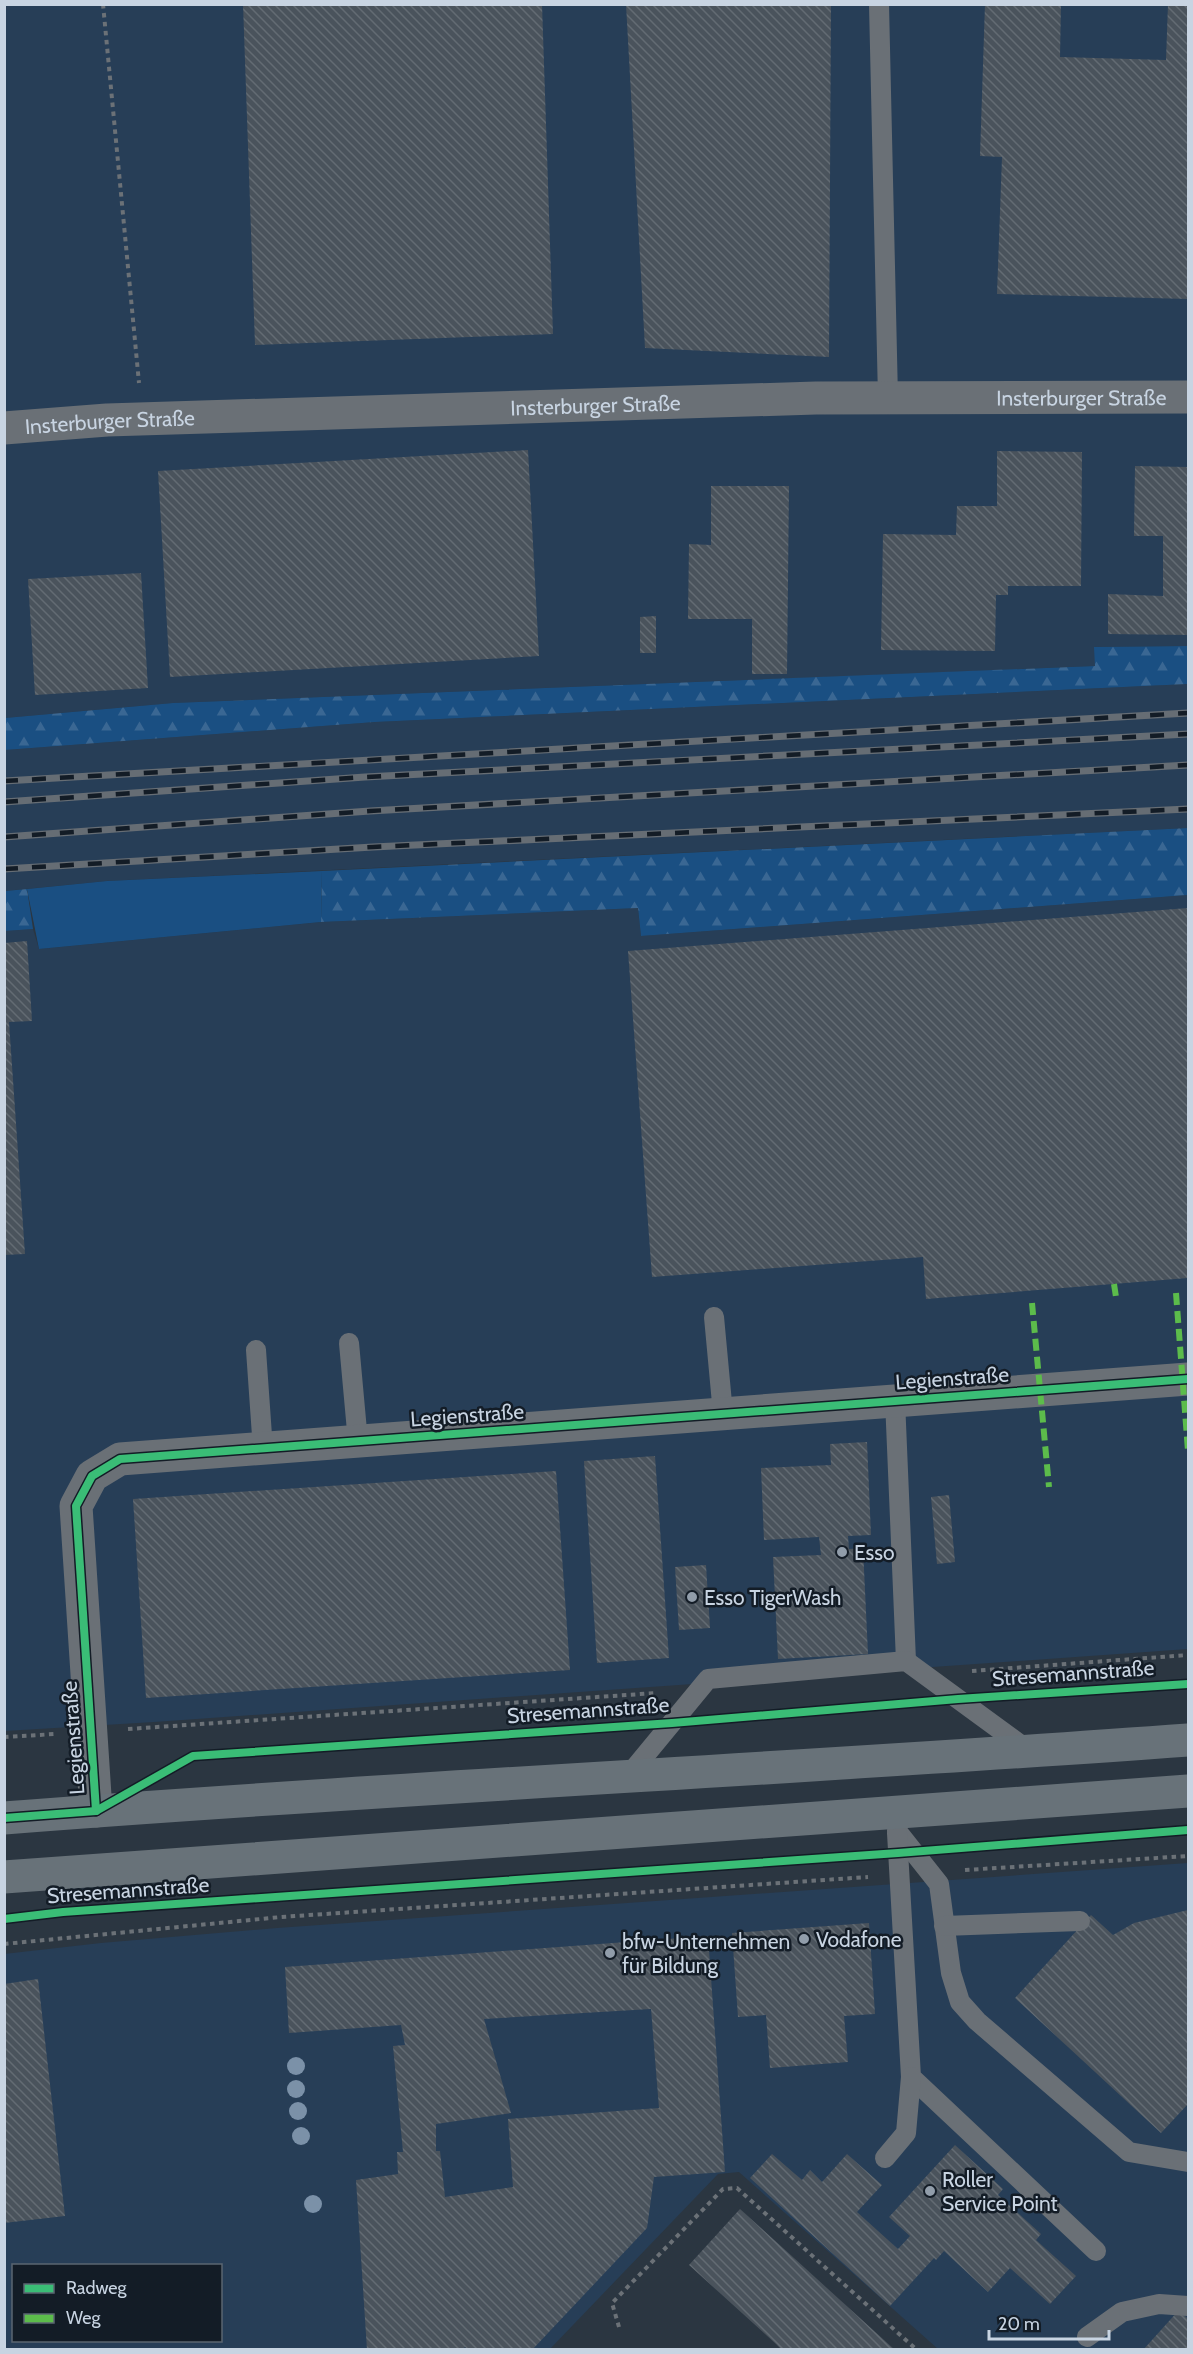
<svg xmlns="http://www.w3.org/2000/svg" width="1193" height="2354" font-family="Cabin,sans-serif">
<defs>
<pattern id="forest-firs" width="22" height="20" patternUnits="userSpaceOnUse" patternTransform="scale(1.5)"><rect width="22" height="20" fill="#1a4f82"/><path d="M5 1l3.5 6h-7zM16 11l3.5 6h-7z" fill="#3a6793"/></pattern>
<pattern id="building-back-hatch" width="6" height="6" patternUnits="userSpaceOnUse" patternTransform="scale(1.5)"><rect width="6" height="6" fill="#4a535c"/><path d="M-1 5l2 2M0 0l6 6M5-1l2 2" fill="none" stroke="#636b73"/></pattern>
</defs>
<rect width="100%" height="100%" fill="#2b3641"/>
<g fill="#273e57" fill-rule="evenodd">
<polygon points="5,5 1188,5 1188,646 1095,647 1096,666 173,703 5,718"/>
<polygon points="1188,684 1188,828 107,881 5,891 5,750 375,722"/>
<polygon points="1188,895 1188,1649 154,1722 5,1731 5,931 33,929 39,949 321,922 638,908 641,936"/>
<path d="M1188 1863V2349H938L739 2172 718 2174 550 2349H5L4 1954 101 1943 277 1928ZM14 2266H220V2340H14Z"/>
</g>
<polygon fill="#1a4f82" points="322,871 321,922 39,949 27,889 107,881"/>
<g fill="url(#forest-firs)">
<polygon points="1188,646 1188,684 375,722 5,750 5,718 173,703 1095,666 1094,647"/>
<polygon points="1188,828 1188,895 641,936 638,908 321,922 322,871"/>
<polygon points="27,889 33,929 5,931 5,891"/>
</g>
<g fill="url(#building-back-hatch)" fill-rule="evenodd">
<polygon points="243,4 542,4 553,334 255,345"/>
<polygon points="626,4 831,4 829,357 645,348"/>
<polygon points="985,4 1061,4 1060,57 1166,60 1168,4 1188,4 1188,299 997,294 1002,157 980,156"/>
<polygon points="528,450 539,656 170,677 158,471"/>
<polygon points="997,451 1082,452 1081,586 1008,586 1008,595 996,595 995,651 881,650 883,534 956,535 957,506 997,506"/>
<polygon points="1135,466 1188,467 1188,635 1108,634 1108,594 1163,596 1163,536 1134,536"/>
<polygon points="711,486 789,486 787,674 752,674 752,619 688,619 689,544 711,545"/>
<polygon points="141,573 148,688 35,695 28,579"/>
<polygon points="656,616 656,653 640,653 640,617"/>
<polygon points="1188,908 1188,1278 926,1299 923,1257 652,1277 628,951"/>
<polygon points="27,941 32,1021 9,1022 25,1254 4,1255 4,943"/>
<polygon points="867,1442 871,1535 848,1536 849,1549 863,1548 868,1654 778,1659 773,1557 821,1555 819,1537 764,1540 761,1468 831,1465 830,1444"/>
<polygon points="655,1456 669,1658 597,1663 584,1461"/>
<polygon points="556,1471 570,1670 146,1698 133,1499"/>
<polygon points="949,1495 955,1562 937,1564 931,1497"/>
<polygon points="706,1565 710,1628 679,1630 675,1567"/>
<polygon points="1188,1910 1188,2104 1161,2133 1015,1998 1091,1915 1113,1935 1134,1923"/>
<polygon points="869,1923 875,2014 844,2016 848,2062 770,2068 766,2015 738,2017 732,1933"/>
<path d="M708 1936 725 2172 654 2177 647 2228 532 2350H468L465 2347 462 2350H367L356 2180 398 2174 397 2152H403L393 2046 405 2045 401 2025 289 2033 285 1967ZM651 2009 659 2108 508 2119 513 2187 445 2197 440 2151H436V2124L511 2113 484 2019Z"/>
<polygon points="38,1979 65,2216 4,2223 4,1984"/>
<polygon points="955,2145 1003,2189 998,2195 1041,2234 1036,2240 1076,2276 1050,2304 1010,2268 988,2292 944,2251 936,2260 934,2258 890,2306 750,2178 772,2154 802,2180 810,2170 822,2182 847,2154 882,2185 857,2212 898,2249 910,2236 889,2217"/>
<polygon points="740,2209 783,2248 895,2350 782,2350 776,2344 689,2265"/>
<polygon points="1179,2310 1188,2319 1188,2350 1143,2350"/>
</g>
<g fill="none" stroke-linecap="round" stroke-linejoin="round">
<g stroke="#6b7177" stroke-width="4" stroke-dasharray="4.5 4.5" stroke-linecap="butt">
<polyline points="103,4 139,383"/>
<polyline points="972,1671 1188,1655"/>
<polyline points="128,1729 656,1693"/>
<polyline points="4,1737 55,1734"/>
<polyline points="965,1870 1188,1856"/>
<polyline points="4,1944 281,1917 868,1877"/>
<polyline points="619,2327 612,2303 723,2189 737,2188 917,2350"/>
</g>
<g stroke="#6a7076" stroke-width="20">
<polyline points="879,4 888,398"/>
<polyline points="714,1317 723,1414"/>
<polyline points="349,1343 358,1442"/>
<polyline points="256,1350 263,1450"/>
<polyline points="895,1400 906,1661"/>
<polyline points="628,1776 708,1679 906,1661 1029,1751"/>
<polyline points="897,1831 939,1884 951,1973 960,2002 977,2021 1129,2152 1188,2162"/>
<polyline points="897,1833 911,2077 1096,2251"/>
<polyline points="944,1926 1080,1921"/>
<polyline points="885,2158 906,2133 911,2077"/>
<polyline points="1087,2337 1122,2312 1159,2304 1188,2306"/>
</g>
<g stroke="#6a7076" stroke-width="33">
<path id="s1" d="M4 428 107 420 816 398 1188 397"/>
<polyline points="96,1811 76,1506 92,1476 120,1459 1188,1379"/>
</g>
<g stroke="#687279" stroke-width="33">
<path d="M4 1818C399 1787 794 1769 1188 1740"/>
<polyline points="4,1877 1188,1791"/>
</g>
<g stroke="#666d74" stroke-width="7">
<g id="rail">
<polyline points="4,781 1188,713"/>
<polyline points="4,802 365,777 1188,734"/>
<polyline points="4,837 370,811 1188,765"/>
<polyline points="4,869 373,847 1188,809"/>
</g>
</g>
<use href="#rail" stroke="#131c26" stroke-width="4.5" stroke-dasharray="14" stroke-linecap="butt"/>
<g stroke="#5cbc4b" stroke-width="6" stroke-dasharray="12 6" stroke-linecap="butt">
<polyline points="1114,1284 1116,1297"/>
<polyline points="1176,1293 1188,1451"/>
<polyline points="1032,1303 1049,1487"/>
</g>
<g stroke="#131c26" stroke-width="11">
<g id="cycleway">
<polyline points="96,1811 76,1506 92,1476 120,1459 1188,1379"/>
<polyline points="4,1818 96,1811 193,1756 672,1723 958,1699 1188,1684"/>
<polyline points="4,1919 63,1912 898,1853 1188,1830"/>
</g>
</g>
<use href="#cycleway" stroke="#3abd76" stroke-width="8"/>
</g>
<g fill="#7b91a8">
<circle cx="296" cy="2066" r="9"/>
<circle cx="296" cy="2089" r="9"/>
<circle cx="298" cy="2111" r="9"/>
<circle cx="301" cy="2136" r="9"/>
<circle cx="313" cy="2204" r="9"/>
</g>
<g fill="#919daa" stroke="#131c26" stroke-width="2">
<circle cx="842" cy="1552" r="6"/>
<circle cx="692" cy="1597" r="6"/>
<circle cx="804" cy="1939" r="6"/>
<circle cx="610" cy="1953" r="6"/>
<circle cx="930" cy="2191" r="6"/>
</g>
<g text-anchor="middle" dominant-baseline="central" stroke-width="5" stroke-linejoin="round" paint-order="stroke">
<g font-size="21" fill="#c8d4e2" stroke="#131c26">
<text stroke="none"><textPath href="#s1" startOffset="1078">Insterburger Straße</textPath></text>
<text stroke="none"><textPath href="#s1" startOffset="592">Insterburger Straße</textPath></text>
<text stroke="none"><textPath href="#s1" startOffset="106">Insterburger Straße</textPath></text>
<text transform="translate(952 1378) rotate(-4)">Legienstraße</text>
<text transform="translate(467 1415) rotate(-4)">Legienstraße</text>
<text transform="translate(1073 1673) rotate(-4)">Stresemannstraße</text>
<text transform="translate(588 1710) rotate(-4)">Stresemannstraße</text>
<text transform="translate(73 1738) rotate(-94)">Legienstraße</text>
<text transform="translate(128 1890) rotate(-4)">Stresemannstraße</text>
</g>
<g font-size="21" fill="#c8d4e2" stroke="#131c26" text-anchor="start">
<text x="854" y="1552">Esso</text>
<text x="704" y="1597">Esso TigerWash</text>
<text x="816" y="1939">Vodafone</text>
<text x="622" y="1941">bfw-Unternehmen<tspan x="622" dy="24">für Bildung</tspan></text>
<text x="942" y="2179">Roller<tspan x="942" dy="24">Service Point</tspan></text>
</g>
</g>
<rect width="1193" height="2354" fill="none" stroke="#c8d4e2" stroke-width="12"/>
<rect x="12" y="2264" width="210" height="78" fill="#131c26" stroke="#5b6671" stroke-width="1.5"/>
<rect x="24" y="2284" width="30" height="9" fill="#3abd76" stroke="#5b6671" stroke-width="1.5"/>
<text x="66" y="2294" font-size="18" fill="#c8d4e2">Radweg</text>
<rect x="24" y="2314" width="30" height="9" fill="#5cbc4b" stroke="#5b6671" stroke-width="1.5"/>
<text x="66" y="2324" font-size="18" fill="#c8d4e2">Weg</text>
<path d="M989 2330v9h120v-9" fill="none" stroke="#c8d4e2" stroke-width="3"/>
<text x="998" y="2330" font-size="18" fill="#c8d4e2" stroke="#131c26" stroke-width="4.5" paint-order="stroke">20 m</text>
</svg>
